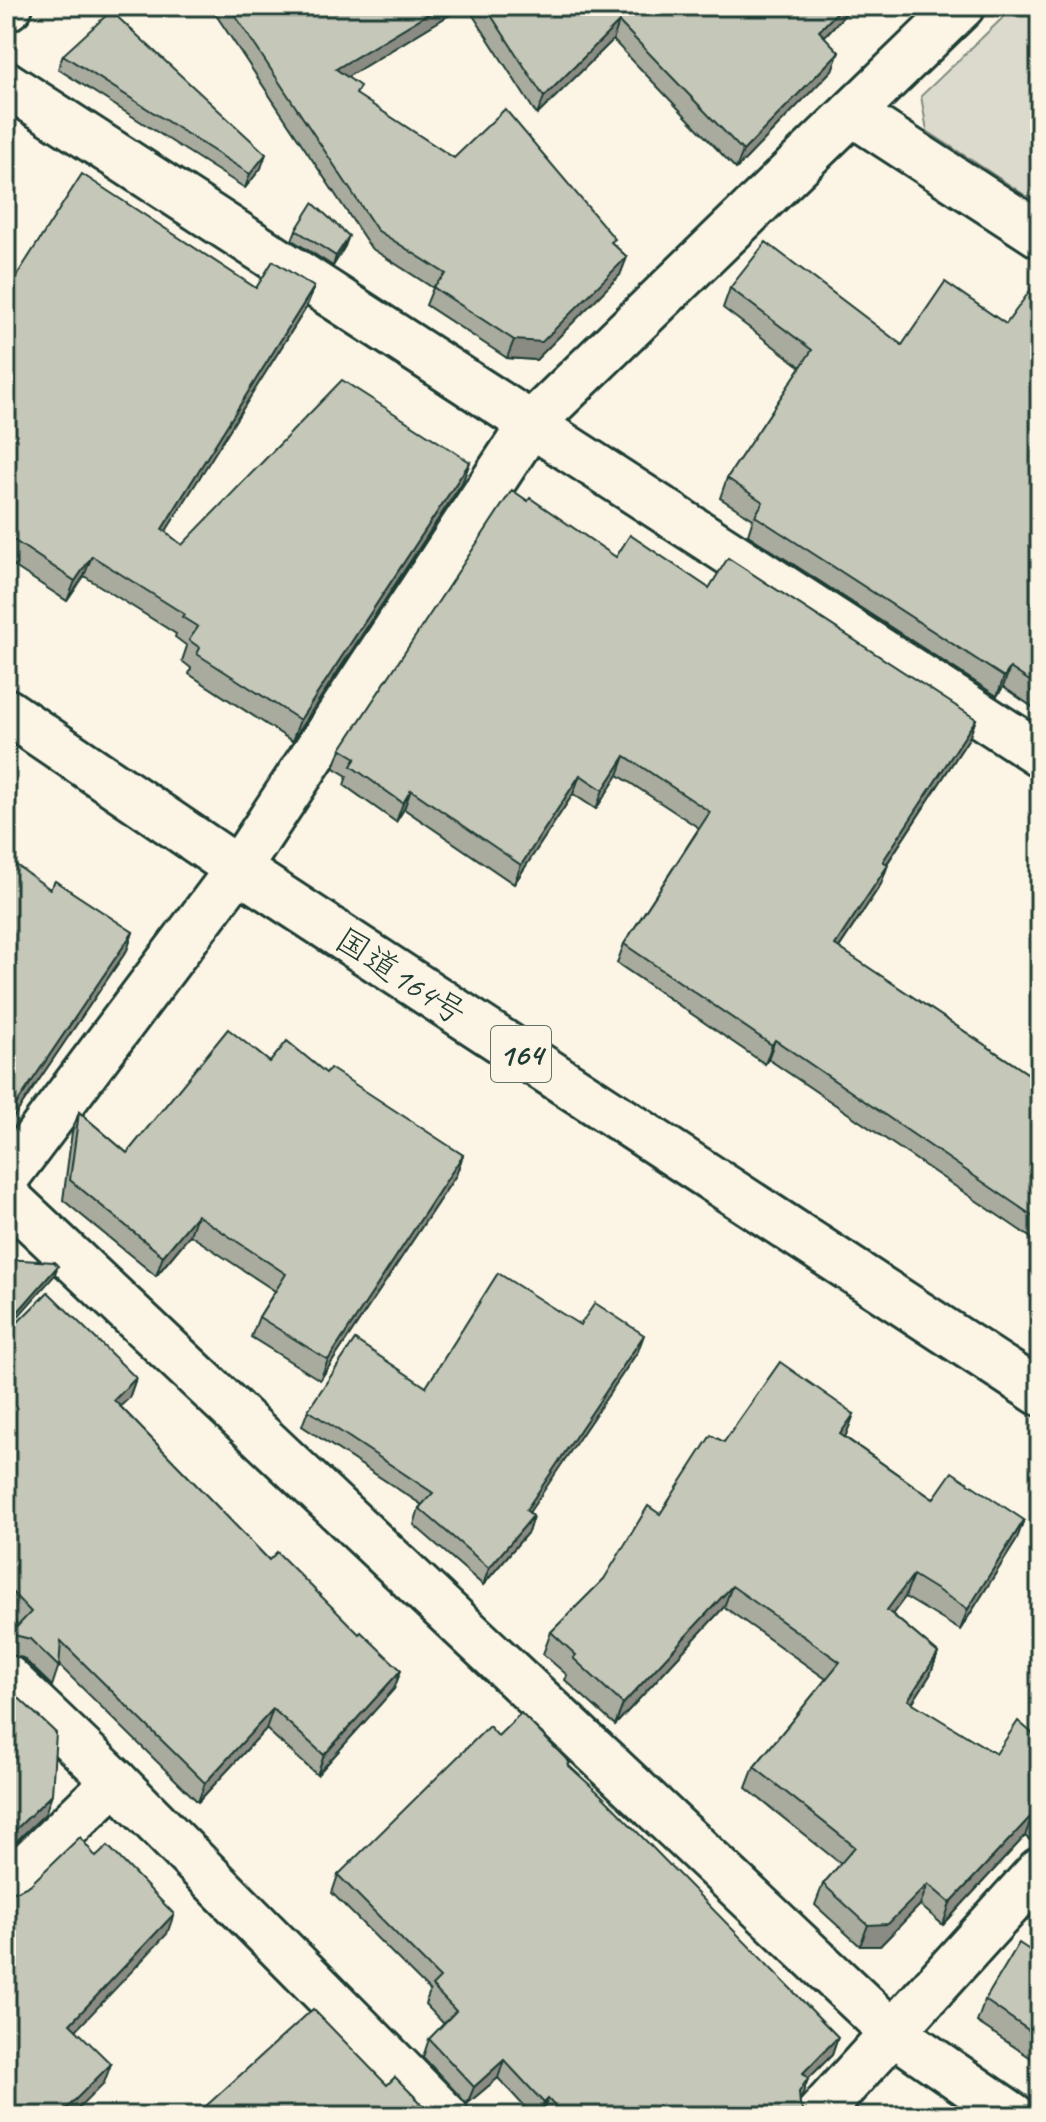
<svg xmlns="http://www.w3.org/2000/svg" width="1046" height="2122" font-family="Caveat,'Klee One',sans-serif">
<rect width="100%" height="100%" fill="#fcf5e5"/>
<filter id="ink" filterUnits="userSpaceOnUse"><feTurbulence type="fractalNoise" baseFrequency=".0125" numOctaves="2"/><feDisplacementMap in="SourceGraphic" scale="16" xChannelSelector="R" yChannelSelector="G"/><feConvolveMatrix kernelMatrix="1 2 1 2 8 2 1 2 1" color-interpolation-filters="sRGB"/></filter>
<g filter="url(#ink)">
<polygon fill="#dcdacc" stroke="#7e8c80" stroke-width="2" points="1015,6 1040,6 1040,205 927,131 921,96"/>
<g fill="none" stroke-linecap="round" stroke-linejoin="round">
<g stroke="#1f3d34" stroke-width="50">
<g id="minor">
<polyline points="6,84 1040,754"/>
<polyline points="852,113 1040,235"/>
<polyline points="6,1178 238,869 531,424 962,6"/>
<polyline points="6,1196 892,2032 1014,2116"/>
<polyline points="6,1677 115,1781 446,2116"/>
<polyline points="6,1886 115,1781"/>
<polyline points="817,2116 1040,1870"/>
</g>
</g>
<g stroke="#1f3d34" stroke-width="50">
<polyline id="tertiary" points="6,9 10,6"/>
</g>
<g stroke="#1f3d34" stroke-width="50">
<polyline id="trunk" points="6,711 238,869 1040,1393"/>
</g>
<use href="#minor" stroke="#fcf5e5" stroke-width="44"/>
<use href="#tertiary" stroke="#fcf5e5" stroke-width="44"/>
<use href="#trunk" stroke="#fcf5e5" stroke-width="44"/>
</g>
<g fill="#a9ab9f" stroke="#1f3d34" stroke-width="2">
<polygon points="210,6 464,6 347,77 357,95 454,158 613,244 627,257 620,275 536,360 507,358 426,305 433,288 371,248"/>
<polygon points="467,6 853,6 824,37 839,52 832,70 736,169 613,40 537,115"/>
<polygon points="63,55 261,168 245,188 58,69"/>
<polygon points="296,230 345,246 333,266 292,240"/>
<polygon points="314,287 306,308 165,532 182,545 470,462 462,483 292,741 189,674 191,668 182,661 187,646 175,637 176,634 84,576 67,601 6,561 6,292"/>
<polygon points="730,288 902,345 1006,324 1040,289 1040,712 1003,687 997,696 748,535 753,519 720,498 727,478 801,367 723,308"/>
<polygon points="616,557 709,588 976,719 969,738 887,864 881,884 839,948 1036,1079 1040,1073 1040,1244 768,1059 765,1064 617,963 624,944 699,828 618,775 596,809 573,794 514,884 404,809 396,822 344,785 347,776 334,768 341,749"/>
<polygon points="6,871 50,889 133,932 127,950 9,1124 6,1121"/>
<polygon points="270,1062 326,1073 463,1155 456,1175 320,1380 251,1337 259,1317 275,1291 190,1235 156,1276 63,1200 72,1132 79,1112 127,1153"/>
<polygon points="580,1325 638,1351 529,1512 533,1516 528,1532 483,1585 414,1525 419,1508 422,1505 302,1426 308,1410 426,1387"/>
<polygon points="6,1334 136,1378 129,1398 120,1406 269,1560 401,1670 394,1689 317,1775 266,1729 198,1802 59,1665 52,1686 23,1658 6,1654 6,1645 10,1634 18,1625 6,1613"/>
<polygon points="854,1414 845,1437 933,1499 1016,1541 960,1630 905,1597 892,1614 938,1653 930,1675 912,1703 996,1754 1040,1740 1040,1847 1037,1846 1025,1836 943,1925 920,1905 880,1946 860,1946 815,1905 823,1884 841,1864 746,1788 754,1767 826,1679 724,1607 615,1725 565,1680 567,1675 543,1654 551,1632 604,1579 724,1442"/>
<polygon points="498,1736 569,1766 838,2037 832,2055 808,2079 799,2099 800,2105 806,2116 533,2116 498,2078 467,2104 423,2057 429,2039 444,2024 425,2004 430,1991 332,1893 338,1875"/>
<polygon points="1040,1957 1040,2064 977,2022 985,2000"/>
</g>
<g fill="#8a8b82" stroke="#1f3d34" stroke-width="2">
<polygon points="441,6 464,6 329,88 336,69"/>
<polygon points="843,6 853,6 812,49 819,31"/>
<polygon points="619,22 613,40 537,115 544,97"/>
<polygon points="839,52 832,70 736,169 743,151"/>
<polygon points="266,154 261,168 245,188 250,174"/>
<polygon points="349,236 345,246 333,266 336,256"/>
<polygon points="627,257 620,275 536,360 507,358 514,340"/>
<polygon points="314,287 306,308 154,550 162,529"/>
<polygon points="470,462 462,483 292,741 300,720"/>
<polygon points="92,556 84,576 67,601 75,581"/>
<polygon points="1010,668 1003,687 997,696 1004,677"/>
<polygon points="976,719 969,738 876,880 883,861"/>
<polygon points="625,756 618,775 596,809 603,790"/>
<polygon points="580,775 573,794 514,884 521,865"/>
<polygon points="411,790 404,809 396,822 403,803"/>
<polygon points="888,865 881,884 828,964 835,945"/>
<polygon points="133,932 127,950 9,1124 15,1106"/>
<polygon points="775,1040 768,1059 765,1064 772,1045"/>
<polygon points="463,1155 456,1175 320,1380 328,1360"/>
<polygon points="197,1215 190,1235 156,1276 163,1256"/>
<polygon points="58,1266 54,1276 6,1330 9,1322"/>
<polygon points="644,1335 638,1351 520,1526 526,1510"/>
<polygon points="136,1378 129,1398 107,1419 114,1400"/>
<polygon points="854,1414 846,1435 832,1455 840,1434"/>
<polygon points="533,1516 528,1532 483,1585 489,1568"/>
<polygon points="1024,1520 1016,1541 960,1630 968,1609"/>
<polygon points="913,1575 905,1597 880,1631 887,1610"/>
<polygon points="732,1586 724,1607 615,1725 623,1704"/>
<polygon points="938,1653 930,1675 900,1722 908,1700"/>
<polygon points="401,1670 394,1689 317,1775 324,1755"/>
<polygon points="273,1709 266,1729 198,1802 205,1783"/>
<polygon points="52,1794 45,1814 6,1851 6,1839"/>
<polygon points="1033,1814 1025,1836 943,1925 950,1903"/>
<polygon points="928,1884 920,1905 880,1946 860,1946 868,1925"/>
<polygon points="174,1914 167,1934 63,2044 70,2024"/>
<polygon points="838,2037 832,2055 808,2079 802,2096 793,2110 803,2073"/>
<polygon points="504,2060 498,2078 467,2104 474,2087"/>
<polygon points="111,2064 104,2083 71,2116 59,2116"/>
<polygon points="548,2099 541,2116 539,2116 544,2103"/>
</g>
<g fill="#c5c7b9" stroke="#1f3d34" stroke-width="2">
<polygon points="229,6 441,6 336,69 360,86 356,94 454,158 505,109 615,239 611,242 627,257 542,342 514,340 433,287 446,274 377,230"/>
<polygon points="485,6 843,6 819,31 839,52 743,151 619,22 544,97"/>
<polygon points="111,11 266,154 250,174 63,55"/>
<polygon points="82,174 256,288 273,261 314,287 162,529 182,545 342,380 470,462 300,720 197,654 200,648 189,640 198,627 182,617 184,614 92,556 75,581 6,535 6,292"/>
<polygon points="313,203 349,236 336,256 296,230"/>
<polygon points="766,242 902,345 945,282 1006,324 1034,285 1040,289 1040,688 1010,668 1004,677 755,516 763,502 727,478 812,350 730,288"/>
<polygon points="512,490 528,501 530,498 616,557 630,535 709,588 728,558 976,719 883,861 888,865 835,945 1036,1079 1040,1073 1040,1221 775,1040 772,1045 624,944 710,812 625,756 603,790 580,775 521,865 411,790 403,803 351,766 356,758 341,749"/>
<polygon points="12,862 50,889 55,881 133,932 15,1106 6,1099 6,871"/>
<polygon points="228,1029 270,1062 287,1041 326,1073 330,1068 463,1155 328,1360 259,1317 286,1274 197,1215 163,1256 70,1180 79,1112 127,1153"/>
<polygon points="6,1259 54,1262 58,1266 9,1322 6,1320"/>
<polygon points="498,1273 580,1325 595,1303 644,1335 526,1510 533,1516 489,1568 419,1508 433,1493 308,1410 355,1340 426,1387"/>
<polygon points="48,1292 136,1378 114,1400 269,1560 277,1552 359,1634 361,1632 401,1670 324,1755 273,1709 205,1783 61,1641 59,1667 30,1639 10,1634 31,1612 6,1586 6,1334"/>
<polygon points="780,1362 854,1414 840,1434 933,1499 952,1472 1024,1520 968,1609 913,1575 887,1610 938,1653 908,1700 996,1754 1018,1721 1040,1740 1040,1776 1037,1780 1040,1781 1040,1820 1033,1814 950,1903 928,1884 888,1924 868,1925 823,1884 855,1847 754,1767 840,1662 732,1586 623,1704 573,1658 576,1655 551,1632 604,1579 648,1506 660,1514 711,1435 724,1442"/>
<polygon points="6,1686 56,1733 52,1794 6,1839"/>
<polygon points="521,1713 570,1763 568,1765 602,1796 838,2037 803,2073 808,2078 799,2092 800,2105 806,2116 564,2116 548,2099 544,2103 504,2060 474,2087 429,2039 456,2011 432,1986 440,1978 338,1875 489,1726 498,1736"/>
<polygon points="80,1837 96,1857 108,1846 174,1914 70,2024 111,2064 59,2116 6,2116 6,1890 18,1891 30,1885"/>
<polygon points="1019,1943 1040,1957 1040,2038 985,2000"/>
<polygon points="313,2009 387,2085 395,2077 434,2116 195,2116"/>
</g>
</g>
<g text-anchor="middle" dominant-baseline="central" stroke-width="6" stroke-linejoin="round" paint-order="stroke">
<rect fill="#fcf5e5" stroke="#617469" stroke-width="2" x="491" y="1026" width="60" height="56" rx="6"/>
<g font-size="32" font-weight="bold" fill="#1f3d34">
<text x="521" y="1054">164</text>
</g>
<g font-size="34" fill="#1f3d34" stroke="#fcf5e5">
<text transform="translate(401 976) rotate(33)">国道164号</text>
</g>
</g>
<rect width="1046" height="2122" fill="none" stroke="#fcf5e5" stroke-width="32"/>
<rect x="16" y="16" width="1014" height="2090" fill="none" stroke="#1f3d34" stroke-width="3" filter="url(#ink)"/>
</svg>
